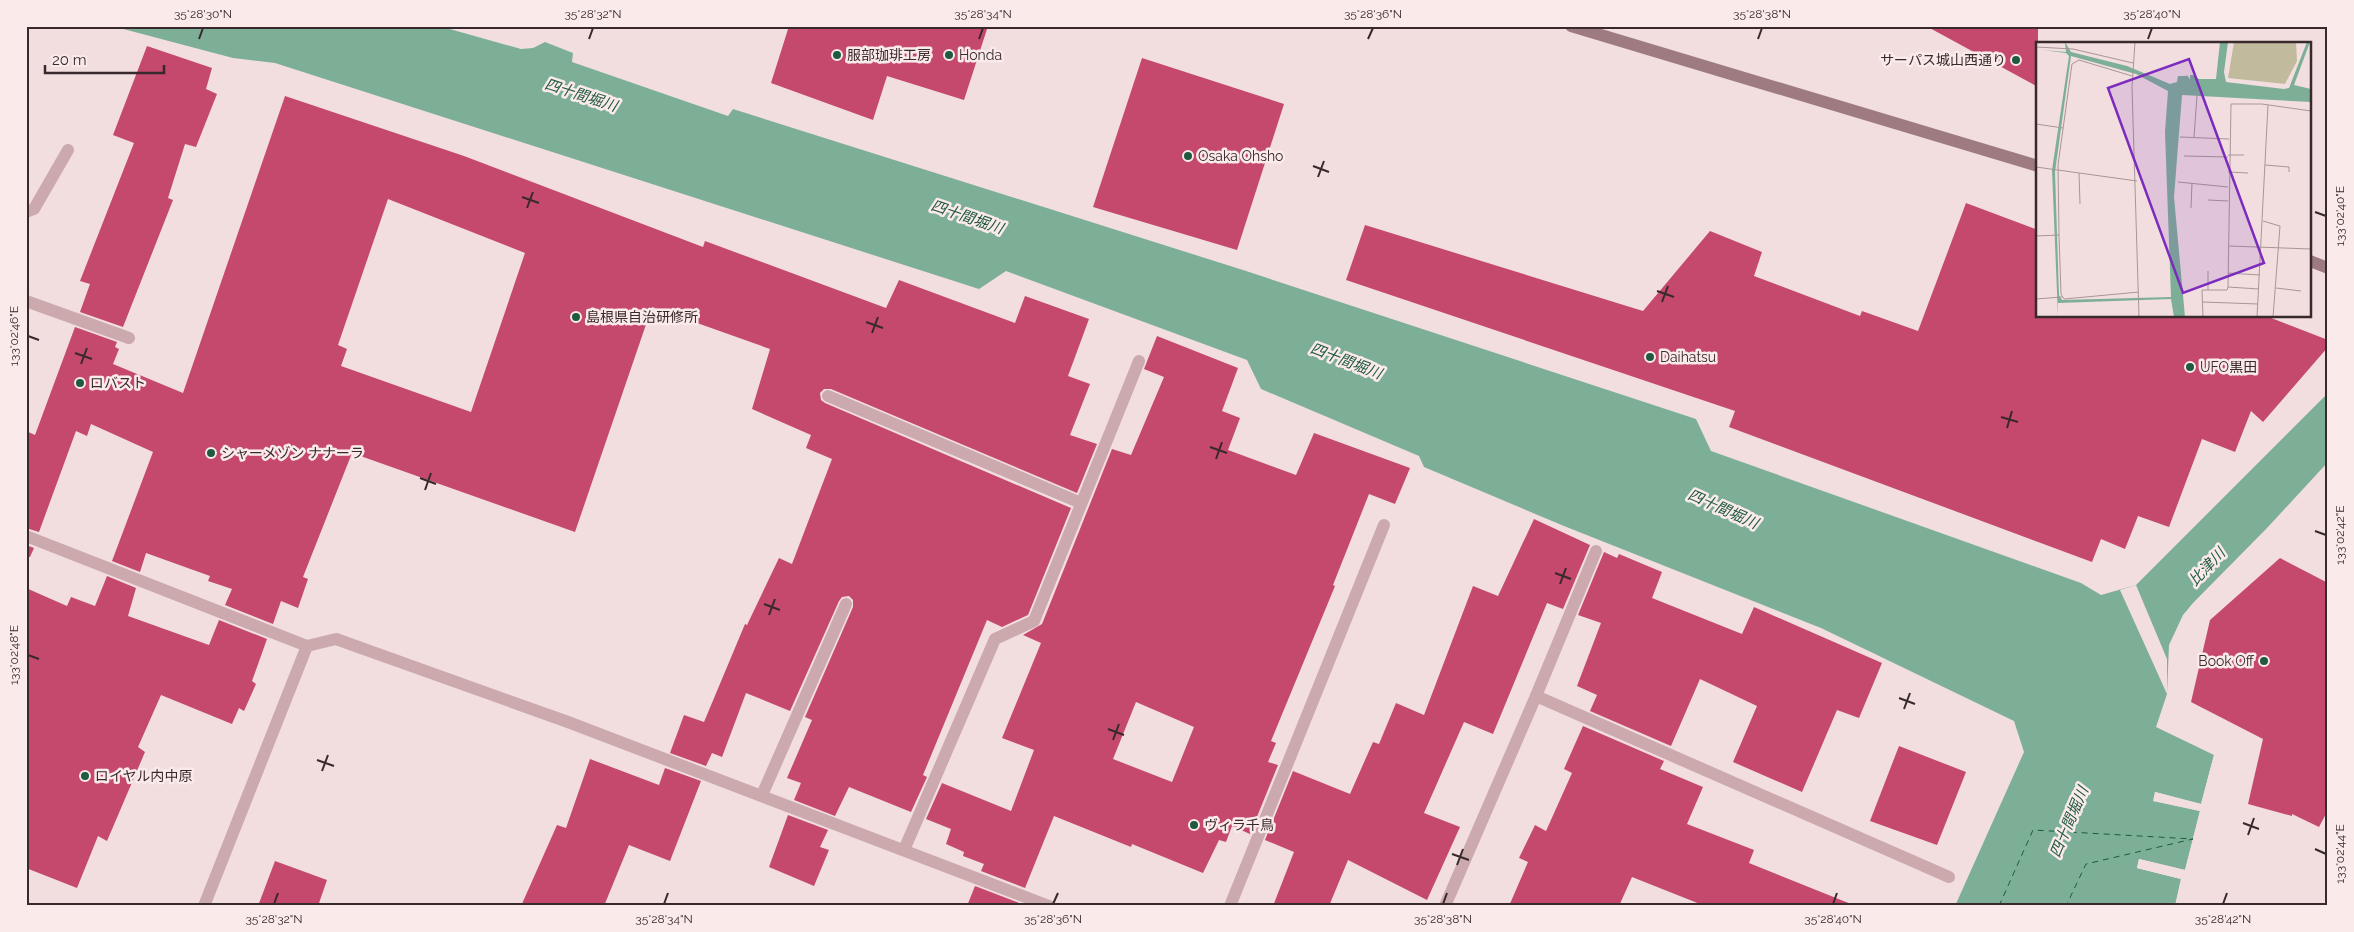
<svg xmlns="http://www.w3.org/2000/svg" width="2354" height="932" font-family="Raleway,'Noto Sans JP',sans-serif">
<rect width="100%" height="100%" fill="#f2dede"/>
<polygon fill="#7daf96" points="112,26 439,26 521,49 533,48 545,42 573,53 572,62 728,116 733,109 1243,270 1696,419 1711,451 2081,583 2101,595 2136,585 2328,393 2328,462 2267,528 2193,603 2183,615 2169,645 2167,694 2156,727 2214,755 2201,804 2155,792 2154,801 2200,811 2185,870 2139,859 2137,868 2181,879 2175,906 1955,906 2024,752 2014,721 1821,628 1564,526 1424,467 1419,456 1261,389 1247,360 1006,271 979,289 275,63 233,58"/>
<g fill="#f2dede">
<polygon points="2136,585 2167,659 2167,694 2120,590"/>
<polygon points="2214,755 2216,757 2202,806 2157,795 2156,799 2202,811 2187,872 2141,862 2140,866 2183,877 2178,906 2175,906 2181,879 2137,868 2139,859 2185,870 2200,811 2153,801 2155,792 2201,804"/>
</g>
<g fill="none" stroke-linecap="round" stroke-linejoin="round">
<polyline stroke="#1f593e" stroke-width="1" stroke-dasharray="6 5" stroke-linecap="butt" points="1999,906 2033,830 2193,839 2086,864 2066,906"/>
</g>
<g fill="#c5496d" fill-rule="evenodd">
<polygon points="789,26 988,26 964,100 887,76 873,120 771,83"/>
<polygon points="1926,26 2038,26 2038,87"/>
<polygon points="147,46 212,68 206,89 217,94 196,147 185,144 168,198 173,200 123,327 80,312 90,284 80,281 134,143 113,135"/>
<polygon points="1142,58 1284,104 1237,250 1093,207"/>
<path d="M285 96 464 156 703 247 705 241 886 308 899 280 1015 323 1025 296 1089 319 1068 376 1090 384 1070 435 1097 444 1077 493 831 389H824L820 393 821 400 825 403 1071 508 1028 615 1002 627 987 620 923 775 927 777 911 812 849 787 835 816 794 800 801 783 787 778 812 720 805 717 853 607V600L849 596 842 597 839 601 790 711 746 693 722 757 712 753 706 766 670 753 684 715 704 722 745 624 747 625 779 558 792 564 832 459 806 448 811 435 752 409 770 349 652 307 575 532 352 453 303 577 308 579 298 608 281 601 273 624 225 605 232 589 208 581 210 576 146 553 140 572 112 561 153 452 91 424 87 436 76 431 39 532 26 528V431L35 435 75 327 117 342 115 347 119 349 113 364 183 393ZM388 199 525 253 471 412 341 366 347 349 338 345Z"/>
<polygon points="1966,203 2038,230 2038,316 2266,316 2328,340 2328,347 2263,422 2251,411 2235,452 2202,439 2169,527 2138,516 2125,549 2101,539 2092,562 1729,427 1735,411 1346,280 1365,225 1643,311 1710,231 1762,252 1754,276 1860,316 1862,311 1918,331"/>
<path d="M1157 336 1238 368 1222 411 1240 418 1228 450 1296 475 1314 433 1410 468 1395 504 1369 494 1333 585 1335 586 1271 741 1276 743 1268 762 1278 765 1250 834 1232 826 1226 842 1219 840 1203 873 1132 844 1131 847 1054 816 1025 888 981 871 984 864 963 856 964 852 946 844 951 829 926 819 942 783 1011 811 1034 750 1002 738 1041 643 1023 635 1042 624 1112 449 1131 455 1164 377 1144 369ZM1136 702 1194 727 1172 782 1113 759Z"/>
<polygon points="1534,519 1590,545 1563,609 1547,603 1493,734 1464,722 1424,813 1460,827 1427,900 1348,860 1329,906 1273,906 1294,852 1265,840 1293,771 1350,794 1373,742 1379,744 1396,703 1424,715 1473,586 1498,596"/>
<polygon points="26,545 34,548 30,557 26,557"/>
<polygon points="1604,552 1617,558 1619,554 1662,572 1652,598 1742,634 1754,607 1882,663 1859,718 1837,710 1802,792 1733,762 1757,706 1700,679 1671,746 1590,711 1597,695 1577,686 1601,623 1578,615"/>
<polygon points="2280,558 2328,583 2328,810 2319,827 2292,814 2292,816 2248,804 2263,739 2191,702 2210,620"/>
<polygon points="107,576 136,588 128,616 209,645 219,620 267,639 252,681 256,684 244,711 239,708 232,724 161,695 138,747 145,752 107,841 98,836 77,888 26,868 26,588 67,606 71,597 95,606"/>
<polygon points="1583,726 1664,761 1660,769 1703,787 1687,824 1754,850 1749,863 1851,904 1850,906 1705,906 1632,877 1619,906 1509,906 1528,862 1519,858 1535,825 1546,831 1572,773 1564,769"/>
<polygon points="1899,746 1966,772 1937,845 1870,821"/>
<polygon points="590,759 659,785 665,768 701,781 670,861 629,845 604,906 521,906 557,825 566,828"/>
<polygon points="788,815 828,830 820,847 829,850 814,886 769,867"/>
<polygon points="275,861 327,880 318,906 258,906"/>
<polygon points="975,886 1019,903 1018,906 967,906"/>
</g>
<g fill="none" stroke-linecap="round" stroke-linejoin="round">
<g stroke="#cba9ac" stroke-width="12">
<polyline points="26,212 34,209 68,150"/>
<polyline points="26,301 129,338"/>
<polyline points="828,396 1081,503"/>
<polyline points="1536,696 1949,877"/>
<polyline points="762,795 846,604"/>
<polyline points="904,850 995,639 1034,621 1139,361"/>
<polyline points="1230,906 1384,525"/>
<polyline points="1445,906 1536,696 1596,551"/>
</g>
<g stroke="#cba9ac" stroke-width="12">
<polyline points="26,536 307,646 336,639 568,722 1049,906"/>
<polyline points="204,906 307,646"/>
</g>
<g stroke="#9e7b81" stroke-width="12">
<polyline points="1571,26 2038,166"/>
<polyline points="2310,261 2328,268"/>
</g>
</g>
<path fill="none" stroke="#38292c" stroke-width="2" d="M199 39 203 28M589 39 593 28M979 39 983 28M1368 39 1373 28M1758 39 1762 28M2148 39 2152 28M1313 166 1329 172M1318 177 1324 161M522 197 539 203M527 208 533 192M2315 212 2326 216M1657 291 1674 297M1662 302 1668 286M866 322 883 328M872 333 878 317M28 336 39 340M75 353 92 359M81 364 87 348M2001 417 2018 422M2007 428 2012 411M1210 447 1227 453M1216 459 1222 442M420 478 436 484M425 490 431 473M2315 531 2326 535M1555 573 1571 579M1560 584 1566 568M764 604 780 610M769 615 775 599M28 655 39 659M1899 698 1915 704M1904 709 1910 693M1108 729 1124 735M1113 740 1119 724M317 760 334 766M322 771 328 755M2243 823 2259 829M2248 835 2254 818M2315 849 2326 854M1452 854 1469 860M1457 865 1463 849M274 904 278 893M664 904 668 893M1053 904 1058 893M1443 904 1447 893M1833 904 1837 893M2223 904 2227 893"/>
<g fill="#1f593e" stroke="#faeaea" stroke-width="2">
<circle cx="837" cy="55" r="5"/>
<circle cx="949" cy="55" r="5"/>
<circle cx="2016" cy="60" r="5"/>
<circle cx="1188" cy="156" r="5"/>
<circle cx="576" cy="317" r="5"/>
<circle cx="1650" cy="357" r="5"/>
<circle cx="2190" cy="367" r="5"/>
<circle cx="80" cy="383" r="5"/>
<circle cx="211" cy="453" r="5"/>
<circle cx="2264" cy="661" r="5"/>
<circle cx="85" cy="776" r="5"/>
<circle cx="1194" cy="825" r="5"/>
</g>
<g text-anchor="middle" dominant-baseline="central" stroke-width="5" stroke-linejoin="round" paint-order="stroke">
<g font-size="14" fill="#38292c" stroke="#faeaea" text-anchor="start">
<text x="847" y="55">服部珈琲工房</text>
<text x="959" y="55">Honda</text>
<text x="2006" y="60" text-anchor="end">サーパス城山西通り</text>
<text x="1198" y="156">Osaka Ohsho</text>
<text x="586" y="317">島根県自治研修所</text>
<text x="1660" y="357">Daihatsu</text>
<text x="2200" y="367">UFO黒田</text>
<text x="90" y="383">ロバスト</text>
<text x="221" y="453">シャーメゾン ナナーラ</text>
<text x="2254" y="661" text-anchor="end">Book Off</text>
<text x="95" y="776">ロイヤル内中原</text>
<text x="1204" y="825">ヴィラ千鳥</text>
</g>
<g font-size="15" font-style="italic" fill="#1f593e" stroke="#faeaea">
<text transform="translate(581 95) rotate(18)">四十間堀川</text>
<text transform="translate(967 217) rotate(19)">四十間堀川</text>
<text transform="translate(1346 361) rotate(21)">四十間堀川</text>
<text transform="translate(1723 509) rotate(24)">四十間堀川</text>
<text transform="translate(2207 567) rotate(-47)">比津川</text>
<text transform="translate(2069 822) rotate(-67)">四十間堀川</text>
</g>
</g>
<g transform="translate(2036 42)">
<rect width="275" height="275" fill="#f2dede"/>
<path d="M198 0H260L261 19 249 42 192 36Z" fill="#c2ba9d"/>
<path d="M29 0 35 10 91 24 134 42 141 40 142 34H150L154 38V33H157L163 37H180L184 0H192L188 30 190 40 248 47 253 46 271 0H274L258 43 275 47V60L146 53 138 155 149 275H138L135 257 22 261V275L16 128 33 14 30 11 6 8 30 10ZM35 14 100 32 132 49 129 90 135 255 26 258 23 253 19 130Z" fill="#7daf96" fill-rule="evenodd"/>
<path fill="none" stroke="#7daf96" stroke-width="2.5" d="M275 51 156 42 150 34 154 48 275 57"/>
<path fill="none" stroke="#a89697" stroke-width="1" d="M99 0 96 45 103 275M0 5 37 7 97 21M96 34 43 18 36 22 22 123 23 193 25 252 28 257 103 250M0 82 27 86M144 95 193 97M158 95 161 54M192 113H208M148 114 192 115M229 123 253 125V130M0 125 101 139M192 130 212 131M43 131 44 162M142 140 192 145M172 158 192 159M155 166 156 141M227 179 244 184 237 275M0 194 23 193M193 204 275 207M172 229V248M192 231 224 233M192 245 223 247M240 246 265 249M0 257 26 255M167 260 222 262M167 275 166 248H191L192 245 195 62H226L275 69M221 275 232 63"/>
<path fill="#7b2cbf" fill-opacity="0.15" stroke="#7b2cbf" stroke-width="2.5" d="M153 17 228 221 147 251 72 46Z"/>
<rect width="275" height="275" fill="none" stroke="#38292c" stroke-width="2.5"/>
</g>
<rect width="2354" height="932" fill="none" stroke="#faeaea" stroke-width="55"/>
<path d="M45 65v8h119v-8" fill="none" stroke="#38292c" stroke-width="2.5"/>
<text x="52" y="65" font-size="15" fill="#38292c" stroke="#faeaea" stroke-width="4" paint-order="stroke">20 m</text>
<rect x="28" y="28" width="2298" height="876" fill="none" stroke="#38292c" stroke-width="2"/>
<g font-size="12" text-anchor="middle" fill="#38292c">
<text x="203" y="18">35°28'30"N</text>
<text x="593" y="18">35°28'32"N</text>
<text x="983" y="18">35°28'34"N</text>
<text x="1373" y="18">35°28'36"N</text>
<text x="1762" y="18">35°28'38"N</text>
<text x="2152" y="18">35°28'40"N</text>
<text transform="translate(2340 216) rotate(-90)" y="4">133°02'40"E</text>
<text transform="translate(14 336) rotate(-90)" y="4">133°02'46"E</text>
<text transform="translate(2340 535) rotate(-90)" y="4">133°02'42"E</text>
<text transform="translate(14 655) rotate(-90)" y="4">133°02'48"E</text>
<text transform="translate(2340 854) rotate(-90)" y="4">133°02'44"E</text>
<text x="274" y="923">35°28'32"N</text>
<text x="664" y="923">35°28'34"N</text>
<text x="1053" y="923">35°28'36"N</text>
<text x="1443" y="923">35°28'38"N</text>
<text x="1833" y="923">35°28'40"N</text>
<text x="2223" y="923">35°28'42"N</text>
</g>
</svg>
